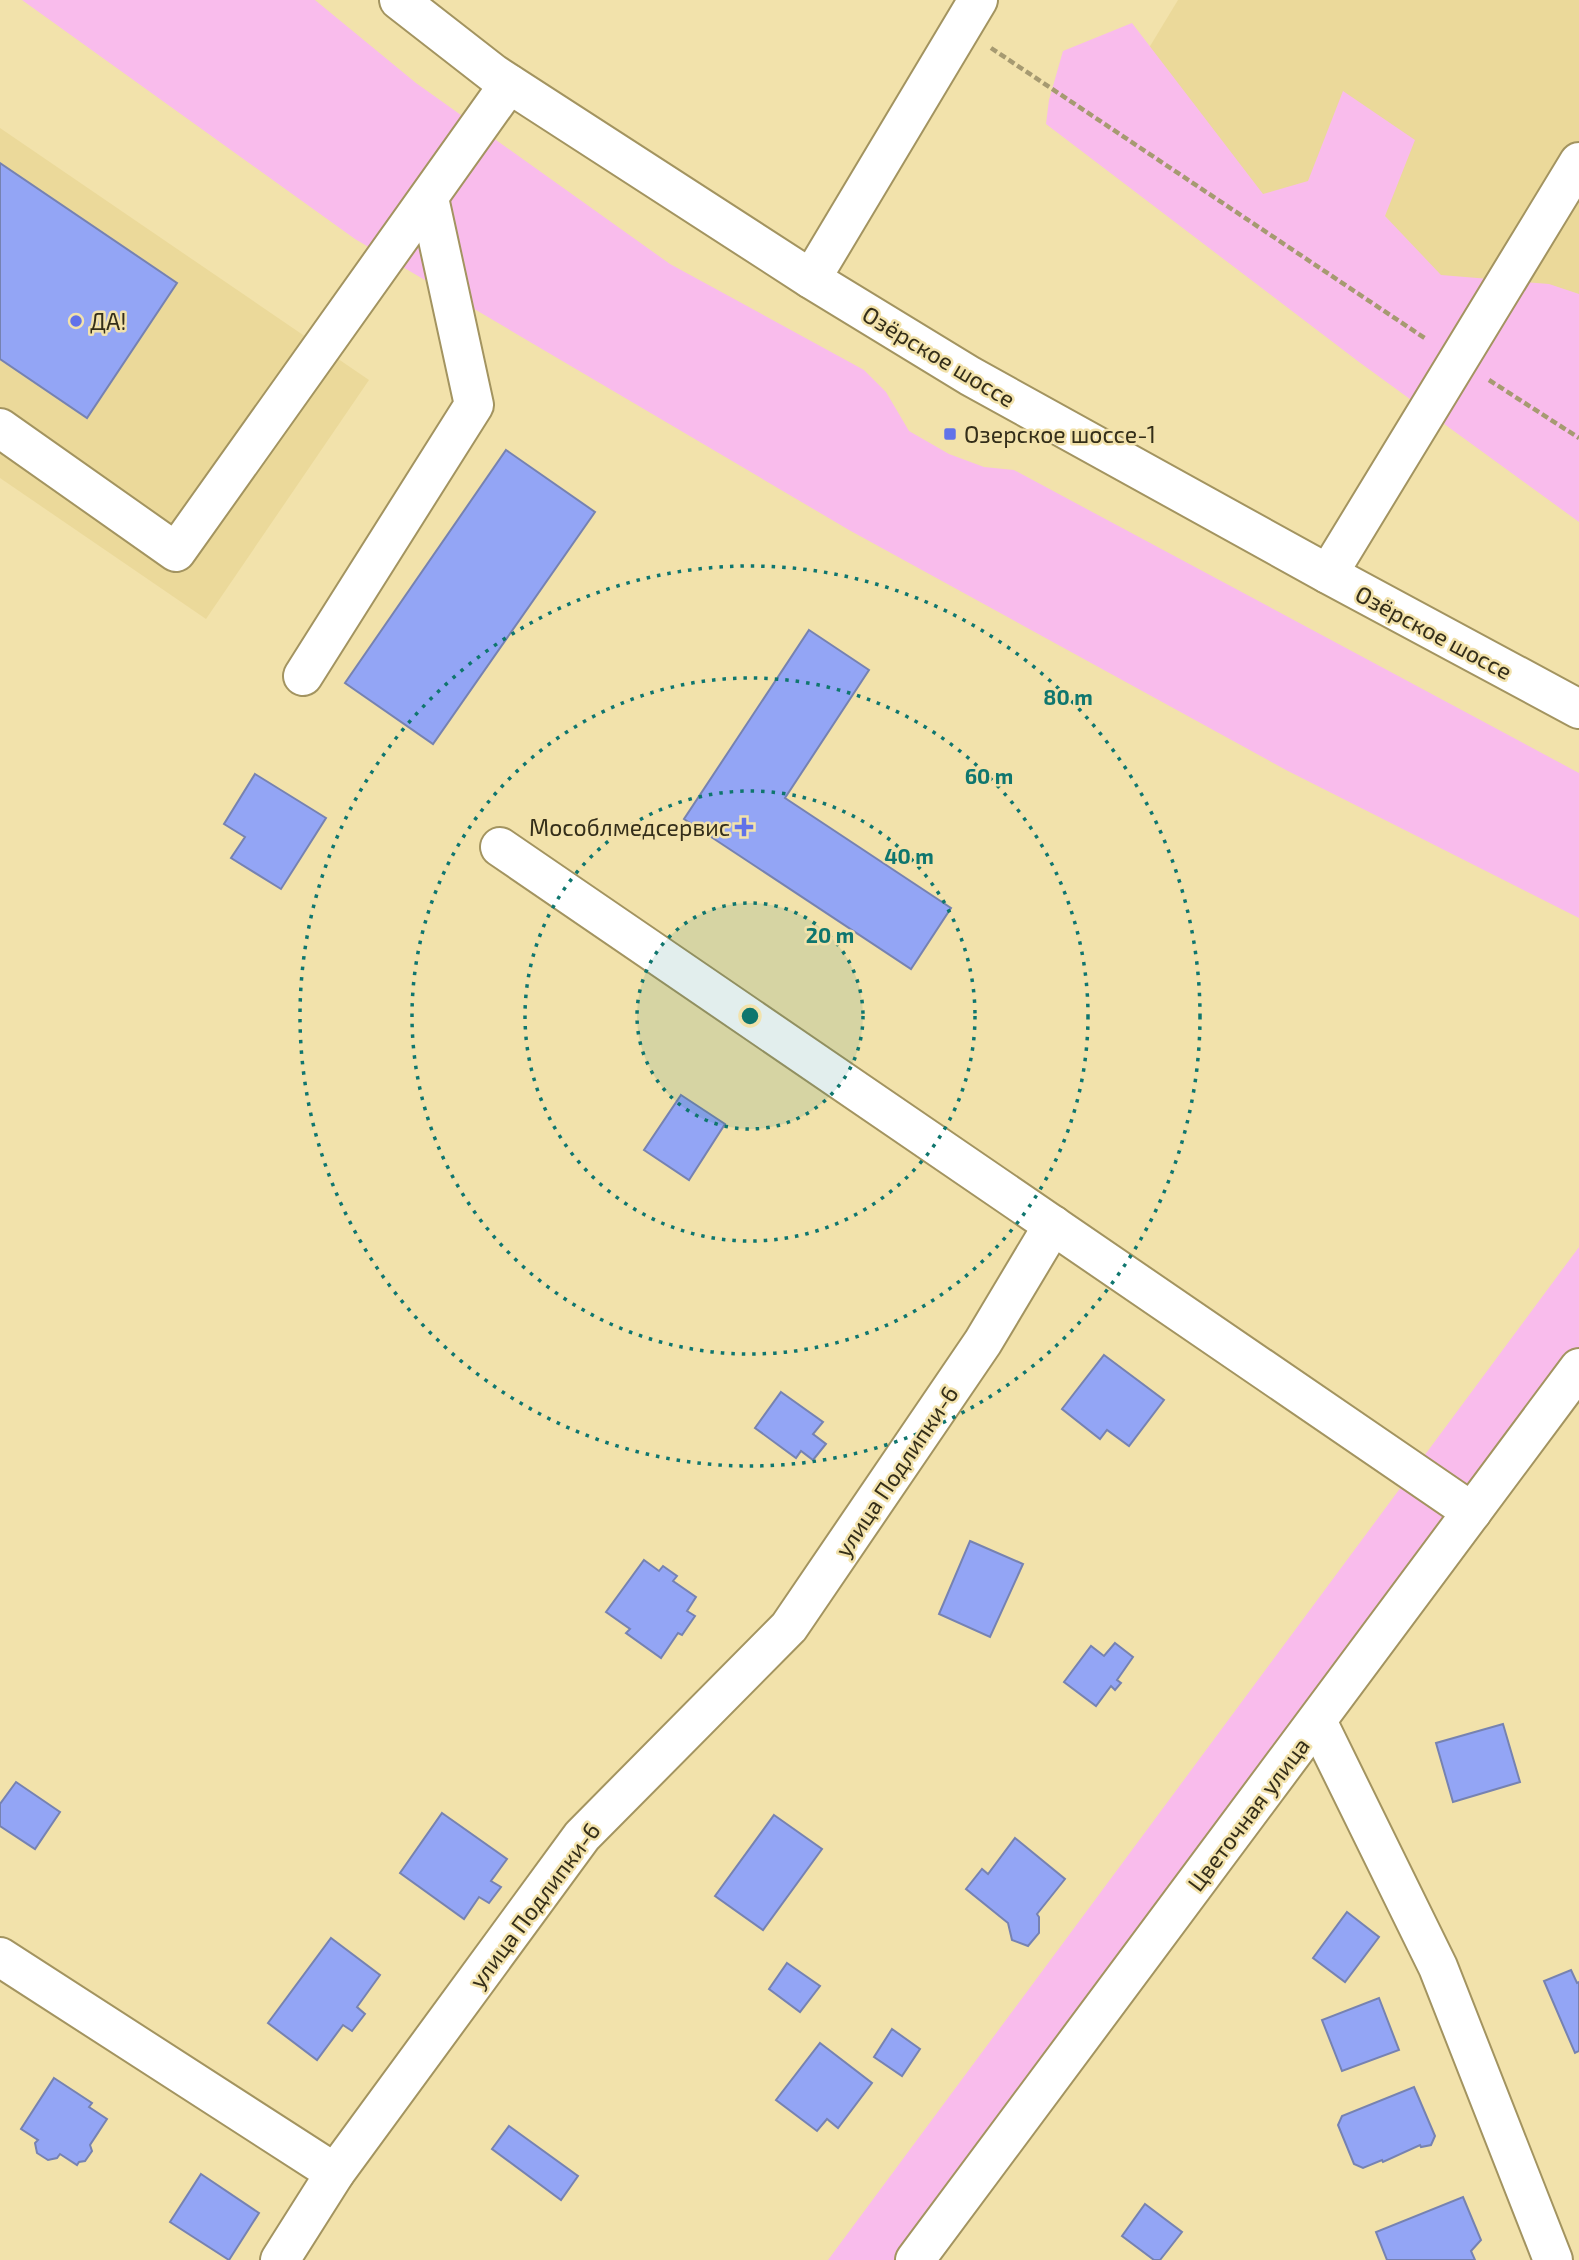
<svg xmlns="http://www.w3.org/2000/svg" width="1579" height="2260" font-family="'Exo 2',sans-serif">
<rect width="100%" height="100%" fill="#f2e2ab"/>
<g fill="#ebd99a">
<polygon points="1178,0 1579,0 1579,387 1115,104"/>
<polygon points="0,128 369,380 206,619 0,478"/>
</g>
<g fill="#f9bcec">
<polygon points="22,0 315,0 416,83 670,264 864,370 886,392 909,431 949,454 984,467 1014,470 1579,773 1579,918 1286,770 849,530 459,300 355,239"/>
<polygon points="1132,23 1263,194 1308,181 1343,91 1415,140 1385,216 1441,275 1549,284 1579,294 1579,522 1359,362 1046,124 1049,100 1063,51"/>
<polygon points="1579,1247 1579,1349 1562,1372 902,2260 828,2260"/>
</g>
<g fill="#93a5f5" stroke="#7682b1" stroke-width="2">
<polygon points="0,163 177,283 87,418 0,359"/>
<polygon points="506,450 595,512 433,744 345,683"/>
<polygon points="809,630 869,670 785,798 951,908 911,969 684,819"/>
<polygon points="255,774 326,818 281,889 231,858 245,837 224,824"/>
<polygon points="681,1095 725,1124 689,1180 644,1150"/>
<polygon points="1104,1355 1164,1400 1129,1446 1107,1430 1100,1439 1062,1409"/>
<polygon points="781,1392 823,1422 813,1434 826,1444 813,1460 801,1451 796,1458 755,1428"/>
<polygon points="970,1541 1023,1564 990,1637 939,1614"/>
<polygon points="644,1560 659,1571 663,1566 677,1576 673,1581 696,1597 687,1611 695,1616 682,1635 678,1633 661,1658 626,1633 630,1629 606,1612"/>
<polygon points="1115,1643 1133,1657 1117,1680 1121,1683 1115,1690 1111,1686 1096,1706 1064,1682 1091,1646 1104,1656"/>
<polygon points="1503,1724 1520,1782 1453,1802 1436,1743"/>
<polygon points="16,1782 60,1812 35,1849 0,1826 0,1804"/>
<polygon points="442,1813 507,1859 491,1881 501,1887 489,1903 479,1897 464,1919 400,1873"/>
<polygon points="774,1815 822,1849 763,1930 715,1896"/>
<polygon points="1015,1838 1065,1879 1037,1914 1039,1917 1039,1933 1028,1946 1012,1940 1008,1923 966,1889 982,1869 988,1874"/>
<polygon points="1347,1912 1379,1937 1345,1982 1313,1958"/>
<polygon points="331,1938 380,1975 357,2007 365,2014 352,2031 343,2025 317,2060 268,2023"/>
<polygon points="787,1963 820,1986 800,2012 769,1989"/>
<polygon points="1571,1970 1577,1983 1579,1982 1579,2051 1575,2053 1544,1981"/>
<polygon points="1379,1998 1399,2050 1342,2071 1322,2020"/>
<polygon points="892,2029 920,2049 902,2076 874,2057"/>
<polygon points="820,2043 872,2083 838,2128 827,2119 817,2131 776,2100"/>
<polygon points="54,2078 92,2103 89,2107 107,2119 90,2145 92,2151 85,2161 79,2162 77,2165 60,2154 57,2158 48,2160 37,2153 35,2143 38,2140 21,2129"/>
<polygon points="1414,2087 1435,2136 1431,2145 1421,2147 1420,2145 1383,2162 1382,2160 1363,2168 1354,2164 1338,2125 1342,2116"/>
<polygon points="509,2126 578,2176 561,2200 492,2149"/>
<polygon points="201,2174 259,2213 229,2260 170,2222"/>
<polygon points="1463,2197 1481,2240 1471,2251 1475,2260 1387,2260 1376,2232"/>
<polygon points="1145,2204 1182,2232 1160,2260 1154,2260 1122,2236"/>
</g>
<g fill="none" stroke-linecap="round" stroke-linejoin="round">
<g stroke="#a39460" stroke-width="42">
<g id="minor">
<polyline points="811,279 978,0"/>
<polyline points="0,428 176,552 509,84"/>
<polyline points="1328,574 1579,162"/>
<polyline points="303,676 474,405 429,198"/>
<polyline points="500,847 1472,1512"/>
<polyline points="1317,1721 1438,1967 1553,2260"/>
<polyline points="0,1957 335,2173"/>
<polyline points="280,2260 335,2173 582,1836 789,1627 983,1342 1053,1225"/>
<polyline points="915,2260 1579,1368"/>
</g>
</g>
<g stroke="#a39460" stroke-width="42">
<polyline id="major" points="399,0 494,74 811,279 970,376 1328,574 1579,709"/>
</g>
<g stroke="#a69a71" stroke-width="4.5" stroke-dasharray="7 3.5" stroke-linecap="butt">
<polyline points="991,48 1426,339"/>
<polyline points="1489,380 1579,438"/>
</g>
<use href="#minor" stroke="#fff" stroke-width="38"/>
<use href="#major" stroke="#fff" stroke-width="38"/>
</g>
<circle cx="750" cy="1016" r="113" fill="#0f766e" fill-opacity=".12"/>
<g fill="none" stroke="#0f766e" stroke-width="3.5" stroke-dasharray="3.5 7">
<circle cx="750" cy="1016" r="113"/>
<circle cx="750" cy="1016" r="225"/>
<circle cx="750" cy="1016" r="338"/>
<circle cx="750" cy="1016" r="450"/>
</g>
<g fill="#6172e9" stroke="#f2e2ab" stroke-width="2.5">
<circle cx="76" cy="321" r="7"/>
<rect x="943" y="427" width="14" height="14" rx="3.5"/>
<path d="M740.5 816.5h7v7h7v7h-7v7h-7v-7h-7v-7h7z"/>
</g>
<g text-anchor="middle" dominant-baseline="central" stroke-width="5" stroke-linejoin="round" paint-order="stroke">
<g font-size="23" fill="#342e19" stroke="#f2e2ab" text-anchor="start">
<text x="90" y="321">ДА!</text>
<text x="964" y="434">Озерское шоссе-1</text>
<text x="730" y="827" text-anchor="end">Мособлмедсервис</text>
</g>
<g font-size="23" fill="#342e19" stroke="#f2e2ab">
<text transform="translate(939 356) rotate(31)">Озёрское шоссе</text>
<text transform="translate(1434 632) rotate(28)">Озёрское шоссе</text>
<text transform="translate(896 1471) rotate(-56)">улица Подлипки-6</text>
<text transform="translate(1248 1814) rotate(-53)">Цветочная улица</text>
<text transform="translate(534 1905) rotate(-53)">улица Подлипки-6</text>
</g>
</g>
<circle cx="750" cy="1016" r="10" fill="#0f766e" stroke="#f2e2ab" stroke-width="3.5"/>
<g font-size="21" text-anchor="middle" font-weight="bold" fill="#0f766e" stroke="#f2e2ab" stroke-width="5" stroke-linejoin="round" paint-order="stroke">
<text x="1068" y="705">80 m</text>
<text x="989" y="784">60 m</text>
<text x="909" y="864">40 m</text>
<text x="830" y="943">20 m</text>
</g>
</svg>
